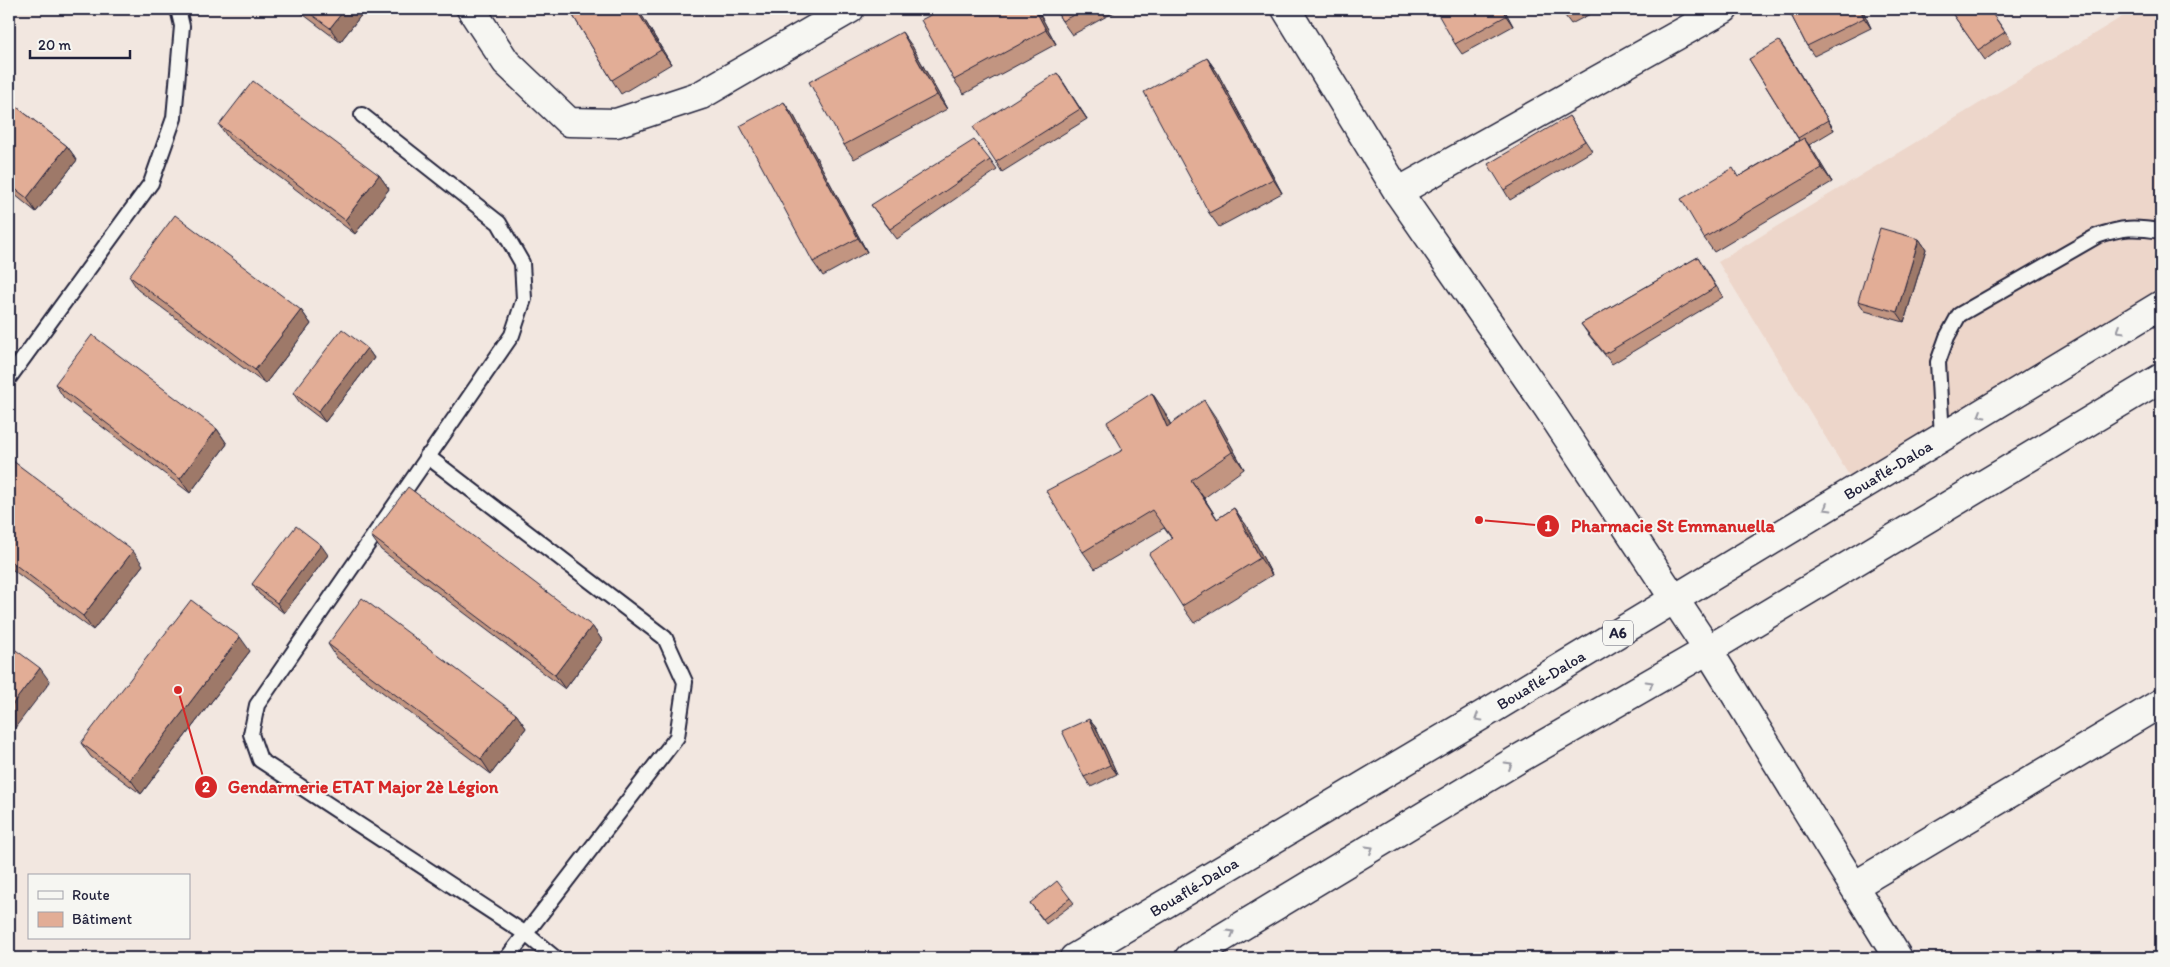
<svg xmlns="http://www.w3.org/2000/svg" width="2170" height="967" font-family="Itim,sans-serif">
<rect width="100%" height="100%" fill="#f2e7e0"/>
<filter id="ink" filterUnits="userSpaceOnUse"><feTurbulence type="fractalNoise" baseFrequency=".02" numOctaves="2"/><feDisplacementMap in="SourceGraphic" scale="10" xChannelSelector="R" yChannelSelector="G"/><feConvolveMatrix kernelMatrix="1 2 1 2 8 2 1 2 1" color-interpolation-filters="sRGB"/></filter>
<g filter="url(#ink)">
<polygon fill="#edd6ca" points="2135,9 2161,9 2161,288 1850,477 1718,262"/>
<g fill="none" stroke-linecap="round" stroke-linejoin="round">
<g stroke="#22223b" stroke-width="18">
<g id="service">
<polyline points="362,115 499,223 522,263 524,299 512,335 257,705 251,734 260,760 526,934 555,958"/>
<polyline points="9,378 151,183 174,118 182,26 178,9"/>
<path d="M1942 438 1938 362 1947 337 1959 315 2097 236C2123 227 2134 227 2161 231"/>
<polyline points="427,456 665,638 685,682 677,737 507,958"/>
</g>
</g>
<g stroke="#22223b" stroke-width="31">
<g id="minor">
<polyline points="471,9 506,62 569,122 616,123 701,95 850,9"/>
<polyline points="1286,9 1398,192 1548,408 1708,650 1898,958"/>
<polyline points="1398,192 1724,9"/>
<polyline points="1854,886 2161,703"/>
</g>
</g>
<g stroke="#22223b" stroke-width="31">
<g id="trunk">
<polyline points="1074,958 1491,710 2161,305"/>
<polyline points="1189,958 1520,758 1708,650 2161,378"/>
</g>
</g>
<use href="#service" stroke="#f6f6f2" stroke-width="14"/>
<use href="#minor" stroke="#f6f6f2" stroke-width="28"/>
<use href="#trunk" stroke="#f6f6f2" stroke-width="28"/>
</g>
<g fill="#c29581" stroke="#22223b">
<polygon points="296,9 366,9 340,42"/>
<polygon points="569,9 638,9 671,64 621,94 612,80"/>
<polygon points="942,9 1037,9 1056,44 964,94 954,80"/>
<polygon points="1055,9 1120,9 1072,35 1062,21"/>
<polygon points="1504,9 1513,26 1462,54 1455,44"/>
<polygon points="1560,9 1600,9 1571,24"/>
<polygon points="1788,9 1862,9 1871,28 1814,56 1807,46"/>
<polygon points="1949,9 1989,9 2012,41 1985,60"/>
<polygon points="912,46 947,109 854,159 844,145"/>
<polygon points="1786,51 1834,130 1809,145 1832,182 1714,252 1704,238 1738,177 1799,140 1749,59"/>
<polygon points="1207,58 1217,72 1282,193 1219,227 1209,213"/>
<polygon points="1057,73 1087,119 1002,172 996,162"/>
<polygon points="9,101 67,146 77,160 36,212 9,190"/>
<polygon points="794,116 867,252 823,276 813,262"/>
<polygon points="1569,116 1592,151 1510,200 1504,190"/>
<polygon points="219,125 379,175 389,189 355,234 229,139"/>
<polygon points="990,160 997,170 897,239 871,205"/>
<polygon points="1919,239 1926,249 1904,322 1865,311 1858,301"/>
<polygon points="1698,257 1723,297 1612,364 1588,334 1581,324"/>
<polygon points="129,276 301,310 311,324 265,384 138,290"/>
<polygon points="367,348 374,358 325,422 300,403 293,393"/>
<polygon points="55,384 217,429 227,444 190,493 64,398"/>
<polygon points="1152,393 1164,411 1171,425 1216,418 1244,469 1204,498 1217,519 1234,508 1246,525 1272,575 1194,623 1182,606 1172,539 1164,528 1095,569 1083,552 1123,450"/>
<polygon points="9,458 143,565 93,630 9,567"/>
<polygon points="371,536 592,626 602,640 565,689 381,550"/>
<polygon points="328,555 284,613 259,594 252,584"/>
<polygon points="328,644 516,714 526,728 491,774 337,658"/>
<polygon points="250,651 141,794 91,757 81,743"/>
<polygon points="1089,719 1096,728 1117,774 1091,787 1084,777"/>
<polygon points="1070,898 1074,903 1046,924 1030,903"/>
</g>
<g fill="#9e7969" stroke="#22223b">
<polygon points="345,9 366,9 340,42 330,28"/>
<polygon points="636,9 638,9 671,64 661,50"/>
<polygon points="1035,9 1037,9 1056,44 1046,30"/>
<polygon points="1502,9 1504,9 1513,26 1506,16"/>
<polygon points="1860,9 1862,9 1871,28 1864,18"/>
<polygon points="902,32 912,46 947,109 937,95"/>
<polygon points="1779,41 1786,51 1834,130 1828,120"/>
<polygon points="1207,58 1217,72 1282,193 1273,179"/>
<polygon points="1057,73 1064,83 1087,119 1080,109"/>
<polygon points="784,102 794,116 867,252 858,238"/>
<polygon points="1804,138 1814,152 1832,182 1822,168"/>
<polygon points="67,146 77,160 36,212 27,198"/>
<polygon points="379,175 389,189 355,234 345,220"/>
<polygon points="1919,239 1926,249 1904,322 1897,312"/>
<polygon points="301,310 311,324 265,384 255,370"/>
<polygon points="367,348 374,358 325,422 318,412"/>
<polygon points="1152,393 1164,411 1180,445 1167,427"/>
<polygon points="1204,400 1216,418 1244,469 1232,452"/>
<polygon points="217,429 227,444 190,493 180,479"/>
<polygon points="1191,480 1204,498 1229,537"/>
<polygon points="1234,508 1246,525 1272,575 1260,558"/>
<polygon points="321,545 328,555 284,613 277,603"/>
<polygon points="133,551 143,565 93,630 83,616"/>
<polygon points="592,626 602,640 565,689 555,675"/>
<polygon points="240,637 250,651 141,794 131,780"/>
<polygon points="40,668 50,682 11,733 9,729 9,709"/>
<polygon points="516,714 526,728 491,774 481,759"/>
<polygon points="1089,719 1096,728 1117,774 1110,765"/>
</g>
<g fill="#e2ad96" stroke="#22223b">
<polygon points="304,9 345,9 330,28"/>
<polygon points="569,9 636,9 661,50 612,80"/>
<polygon points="942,9 1035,9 1046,30 954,80 921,20"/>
<polygon points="1055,9 1085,9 1062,21"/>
<polygon points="1435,9 1502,9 1506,16 1455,44"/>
<polygon points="1788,9 1860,9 1864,18 1807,46"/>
<polygon points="1949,9 1989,9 2005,32 1978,50"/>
<polygon points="902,32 937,95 844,145 809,82"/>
<polygon points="1779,41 1828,120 1798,138 1749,59"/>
<polygon points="1207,58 1273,179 1209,213 1144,92"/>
<polygon points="1057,73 1080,109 996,162 973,127"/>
<polygon points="253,81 379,175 345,220 219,125"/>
<polygon points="9,101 67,146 27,198 9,184"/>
<polygon points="784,102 858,238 813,262 740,126"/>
<polygon points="1569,116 1585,141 1504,190 1488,164"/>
<polygon points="1804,138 1822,168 1704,238 1681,199 1733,168 1738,177"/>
<polygon points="974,140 990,160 890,229 871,205"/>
<polygon points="175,215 301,310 255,370 129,276"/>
<polygon points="1880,228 1919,239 1897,312 1858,301"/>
<polygon points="1698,257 1716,287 1605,354 1581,324"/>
<polygon points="342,329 367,348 318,412 293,393"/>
<polygon points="92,335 217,429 180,479 55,384"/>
<polygon points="1152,393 1167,427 1204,400 1232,452 1191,480 1217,519 1234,508 1260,558 1182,606 1149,554 1172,538 1152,510 1083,552 1046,491 1123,450 1107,422"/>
<polygon points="9,458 133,551 83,616 9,560"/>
<polygon points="408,487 592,626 555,675 371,536"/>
<polygon points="296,526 321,545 277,603 252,584"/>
<polygon points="362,598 516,714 481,759 328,644"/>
<polygon points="191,600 240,637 131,780 81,743"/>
<polygon points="9,645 40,668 9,709"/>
<polygon points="1089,719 1110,765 1084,777 1062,731"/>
<polygon points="1057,881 1070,898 1043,919 1030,903"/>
</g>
<defs><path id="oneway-chevron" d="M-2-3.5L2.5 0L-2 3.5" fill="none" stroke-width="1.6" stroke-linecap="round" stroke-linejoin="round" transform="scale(1.25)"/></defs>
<g stroke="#9797a0">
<use href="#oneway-chevron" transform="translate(2120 330) rotate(149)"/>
<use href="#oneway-chevron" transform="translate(1981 415) rotate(149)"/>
<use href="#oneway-chevron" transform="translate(1827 508) rotate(149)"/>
<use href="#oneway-chevron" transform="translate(1650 684) rotate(-30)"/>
<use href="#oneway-chevron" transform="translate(1478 718) rotate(149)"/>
<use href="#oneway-chevron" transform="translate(1509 765) rotate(-31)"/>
<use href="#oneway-chevron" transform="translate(1370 849) rotate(-31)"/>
<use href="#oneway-chevron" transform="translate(1231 933) rotate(-31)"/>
</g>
</g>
<g text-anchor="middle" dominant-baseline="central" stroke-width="4" stroke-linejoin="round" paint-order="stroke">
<rect fill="#f6f6f2" stroke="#626272" stroke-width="1" x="1603" y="620.5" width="30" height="25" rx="4"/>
<g font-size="15" font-weight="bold" fill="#22223b">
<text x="1618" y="633">A6</text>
</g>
<g font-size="16" fill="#22223b" stroke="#f6f6f2">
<text transform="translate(1888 470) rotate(-31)">Bouaflé-Daloa</text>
<text transform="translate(1541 680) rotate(-31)">Bouaflé-Daloa</text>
<text transform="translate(1194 887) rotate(-31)">Bouaflé-Daloa</text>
</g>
</g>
<path fill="none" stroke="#d62828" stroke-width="2" d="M1479 520L1548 526M178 690L206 787"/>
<g fill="#d62828" stroke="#f6f6f2" stroke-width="2">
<circle cx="1479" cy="520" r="5"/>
<circle cx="178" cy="690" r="5"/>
<circle cx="1548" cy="526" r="12"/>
<circle cx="206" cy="787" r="12"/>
</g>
<g font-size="15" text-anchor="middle" font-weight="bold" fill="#fff">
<text x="1548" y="531">1</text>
<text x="206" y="792">2</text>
</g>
<g font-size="18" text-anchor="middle" font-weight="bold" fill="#d62828" stroke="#f6f6f2" stroke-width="4" stroke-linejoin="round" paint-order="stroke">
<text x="1673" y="532">Pharmacie St Emmanuella</text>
<text x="363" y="793">Gendarmerie ETAT Major 2è Légion</text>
</g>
<rect width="2170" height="967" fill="none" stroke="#f6f6f2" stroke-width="30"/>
<rect x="15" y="15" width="2140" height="937" fill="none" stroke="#22223b" stroke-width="2" filter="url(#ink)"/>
<rect x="28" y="874" width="162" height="65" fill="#f6f6f2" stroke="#a1a1a9"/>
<rect x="38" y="891" width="25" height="8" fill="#f6f6f2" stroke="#a1a1a9"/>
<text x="72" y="900" font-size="15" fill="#22223b">Route</text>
<rect x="38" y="912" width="25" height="15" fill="#e2ad96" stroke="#a1a1a9"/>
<text x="72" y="924" font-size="15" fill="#22223b">Bâtiment</text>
<path d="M30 50v8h100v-8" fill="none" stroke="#22223b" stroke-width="2.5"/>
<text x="38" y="50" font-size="15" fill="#22223b" stroke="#f6f6f2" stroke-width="4" paint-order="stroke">20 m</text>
</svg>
